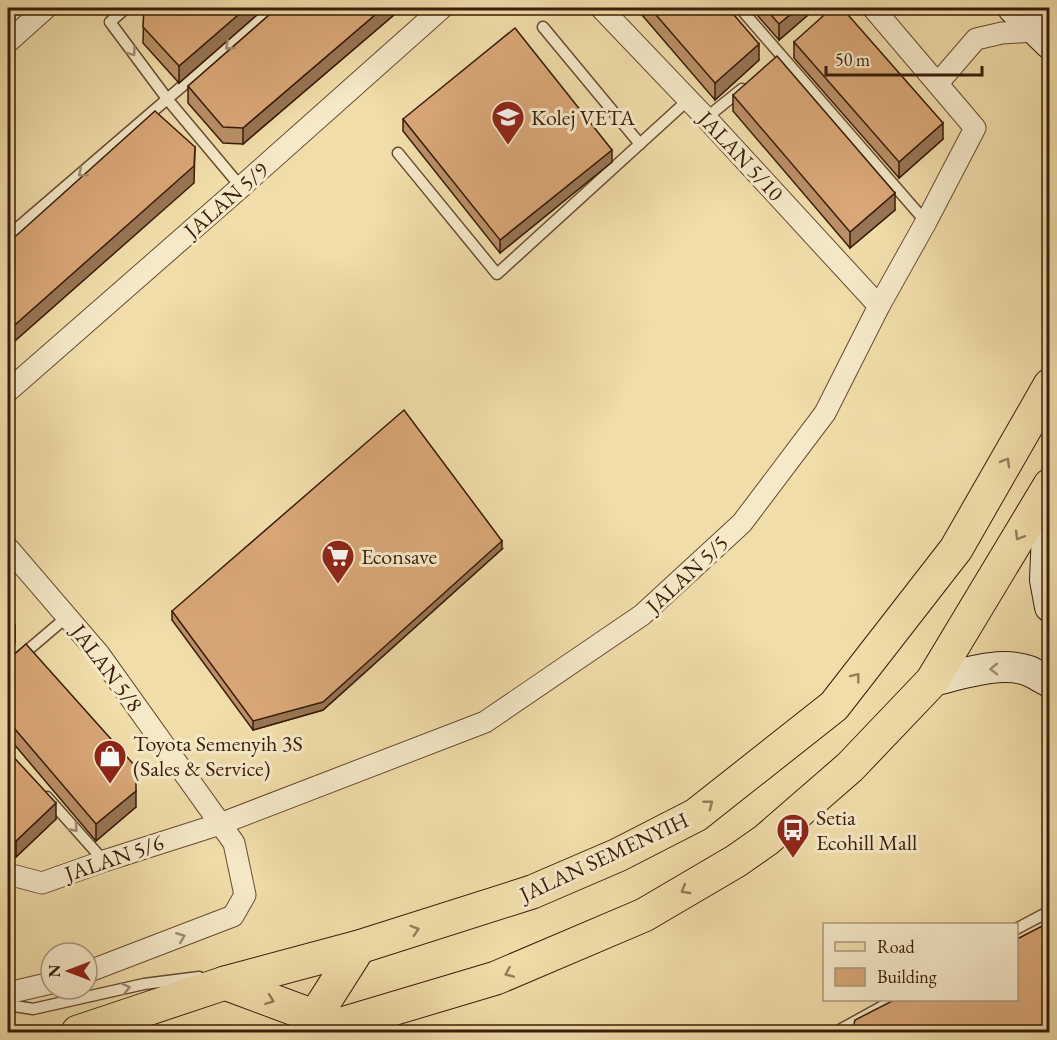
<svg xmlns="http://www.w3.org/2000/svg" width="1057" height="1040" font-family="'EB Garamond',serif">
<rect width="100%" height="100%" fill="#f0ddaa"/>
<filter id="stains"><feTurbulence type="fractalNoise" baseFrequency=".00333" numOctaves="4"/><feColorMatrix values="0 0 0 0 .2 0 0 0 0 .09 0 0 0 0 .02 0 0 0 .5 -.17"/></filter>
<radialGradient id="worn" r=".72"><stop offset=".6" stop-color="#630" stop-opacity="0"/><stop offset="1" stop-color="#630" stop-opacity=".3"/></radialGradient>
<g fill="none" stroke-linecap="round" stroke-linejoin="round">
<g stroke="#674c32" stroke-width="13">
<g id="lane">
<polyline points="126,8 110,22 168,100 241,187"/>
<polyline points="740,8 926,222"/>
<polyline points="543,27 640,144"/>
<polyline points="706,118 742,89"/>
<polyline points="398,153 497,274 688,100"/>
<polyline points="8,236 273,8"/>
<polyline points="8,667 68,616"/>
<polyline points="47,797 104,861"/>
<polyline points="1016,929 1050,911"/>
<polyline points="8,1005 33,1009 144,984 199,977"/>
<polyline points="836,1032 894,1000"/>
</g>
</g>
<g stroke="#674c32" stroke-width="23">
<g id="street">
<polyline points="601,8 706,118 879,306"/>
<polyline points="8,42 46,8"/>
<polyline points="938,83 976,39 1002,33 1035,31"/>
<polyline points="8,391 241,187 442,8"/>
<polyline points="8,548 99,654 234,843 245,895 233,916 87,972"/>
<polyline points="8,874 42,883 104,861 220,824 485,722 642,615 742,523 825,413 879,306 926,222 975,128 873,8"/>
<polyline points="8,993 51,983"/>
</g>
</g>
<g stroke="#391c0a" stroke-width="32">
<g id="secondary">
<polyline points="1013,8 1050,44"/>
<polyline points="1049,485 1045,580 1050,607"/>
<path d="M932 681C959 675 1001 660 1029 671 1036 674 1043 679 1050 682"/>
</g>
</g>
<g stroke="#391c0a" stroke-width="35">
<g id="primary">
<polyline points="225,983 340,1026"/>
<polyline points="78,1032 225,983 359,947 532,892 618,855 696,815 834,706 956,549 1050,385"/>
<polyline points="305,1032 359,947"/>
<polyline points="315,1032 496,978 644,915 736,861 766,840 850,767 932,681 1050,485"/>
</g>
</g>
<use href="#lane" stroke="#f5e9c8" stroke-width="10"/>
<use href="#street" stroke="#f5e9c8" stroke-width="21"/>
<use href="#secondary" stroke="#f5e9c8" stroke-width="30"/>
<use href="#primary" stroke="#f0ddaa" stroke-width="33"/>
</g>
<g fill="#bb9067" stroke="#391c0a" stroke-width="1.5">
<polygon points="144,8 265,8 179,83 143,43"/>
<polygon points="277,8 402,8 243,144 223,143 188,103 188,86"/>
<polygon points="636,8 728,8 759,60 715,100"/>
<polygon points="751,8 816,8 779,40"/>
<polygon points="794,42 943,139 899,178 794,58"/>
<polygon points="733,95 895,210 850,248 733,111"/>
<polygon points="403,119 612,162 500,253 403,131"/>
<polygon points="502,549 323,710 253,730 172,620 172,611"/>
<polygon points="8,660 136,807 96,841 8,737"/>
<polygon points="8,751 56,819 16,857 8,856"/>
</g>
<g fill="#987554" stroke="#391c0a" stroke-width="1.5">
<polygon points="246,8 265,8 179,83 179,66"/>
<polygon points="383,8 402,8 243,144 243,128"/>
<polygon points="798,8 816,8 779,40 779,24"/>
<polygon points="759,44 759,60 715,100 715,83"/>
<polygon points="943,123 943,139 899,178 899,162"/>
<polygon points="195,147 194,183 8,347 8,331"/>
<polygon points="612,150 612,162 500,253 500,240"/>
<polygon points="895,193 895,210 850,248 850,232"/>
<polygon points="502,541 502,549 323,710 253,730 253,721"/>
<polygon points="15,626 15,643 8,649 8,633"/>
<polygon points="136,791 136,807 96,841 96,824"/>
<polygon points="56,803 56,819 16,857 16,841"/>
</g>
<g fill="#d9a778" stroke="#391c0a" stroke-width="1.5">
<polygon points="144,8 246,8 179,66 143,27"/>
<polygon points="277,8 383,8 243,128 223,127 188,86"/>
<polygon points="650,8 728,8 759,44 715,83"/>
<polygon points="765,8 798,8 779,24"/>
<polygon points="832,8 842,8 943,123 899,162 794,42"/>
<polygon points="515,28 612,150 500,240 403,119"/>
<polygon points="777,56 895,193 850,232 733,95"/>
<polygon points="155,111 195,147 194,166 8,331 8,243"/>
<polygon points="404,410 502,541 323,702 253,721 172,611"/>
<polygon points="8,617 15,626 8,633"/>
<polygon points="26,644 136,767 136,791 96,824 8,721 8,660"/>
<polygon points="8,751 56,803 16,841 8,840"/>
<polygon points="1050,922 1050,1032 852,1032 855,1020 896,999 1017,999 1017,939"/>
</g>
<defs><path id="oneway-chevron" d="M-2-3.5L2.5 0L-2 3.5" fill="none" stroke-width="1.6" stroke-linecap="round" stroke-linejoin="round" transform="scale(1.5)"/></defs>
<g stroke="#a08d72">
<use href="#oneway-chevron" transform="translate(229 46) rotate(139)"/>
<use href="#oneway-chevron" transform="translate(132 52) rotate(54)"/>
<use href="#oneway-chevron" transform="translate(82 173) rotate(140)"/>
<use href="#oneway-chevron" transform="translate(994 669) rotate(179)"/>
<use href="#oneway-chevron" transform="translate(74 828) rotate(48)"/>
<use href="#oneway-chevron" transform="translate(181 937) rotate(-22)"/>
<use href="#oneway-chevron" transform="translate(126 988) rotate(-13)"/>
</g>
<g stroke="#947c5a">
<use href="#oneway-chevron" transform="translate(1006 462) rotate(-60)"/>
<use href="#oneway-chevron" transform="translate(1019 536) rotate(121)"/>
<use href="#oneway-chevron" transform="translate(856 677) rotate(-52)"/>
<use href="#oneway-chevron" transform="translate(709 804) rotate(-38)"/>
<use href="#oneway-chevron" transform="translate(685 890) rotate(149)"/>
<use href="#oneway-chevron" transform="translate(415 930) rotate(-18)"/>
<use href="#oneway-chevron" transform="translate(509 973) rotate(157)"/>
<use href="#oneway-chevron" transform="translate(270 1000) rotate(20)"/>
</g>
<defs>
<g id="university-pin" transform="scale(1.725)"><path d="M0 17L-7.5 6A9.5 9.5 0 1 1 7.5 6Z" fill="#8f2418" stroke="#f5e9c8"/><path d="M0-5L7-2L0 1L-7-2ZM-4 1L0 2.5L4 1V4Q0 6-4 4Z" fill="#fff"/></g>
<g id="supermarket-pin" transform="scale(1.725)"><path d="M0 17L-7.5 6A9.5 9.5 0 1 1 7.5 6Z" fill="#8f2418" stroke="#f5e9c8"/><path d="M-6-5.5h2.5l.6 2H6L4.5 2H-2.5L-4.4-4H-6ZM-1.5 3.2a1.3 1.3 0 1 0 .1 0ZM3 3.2a1.3 1.3 0 1 0 .1 0Z" fill="#fff"/></g>
<g id="shop-pin" transform="scale(1.725)"><path d="M0 17L-7.5 6A9.5 9.5 0 1 1 7.5 6Z" fill="#8f2418" stroke="#f5e9c8"/><path d="M-5-2.5h2.3a2.7 3.5 0 0 1 5.4 0H5L5.5 6h-11ZM-1.5-2.5h3a1.5 2.3 0 0 0-3 0Z" fill="#fff"/></g>
<g id="bus-pin" transform="scale(1.725)"><path d="M0 17L-7.5 6A9.5 9.5 0 1 1 7.5 6Z" fill="#8f2418" stroke="#f5e9c8"/><path d="M-5-6H5V4H4V6H2V4H-2V6H-4V4H-5ZM-3.5-4V0h7V-4ZM-3.5 1.2v1.5H-2V1.2ZM2 1.2v1.5H3.5V1.2Z" fill="#fff"/></g>
</defs>
<g fill-rule="evenodd">
<use href="#university-pin" x="508" y="117"/>
<use href="#supermarket-pin" x="338" y="556"/>
<use href="#shop-pin" x="110" y="756"/>
<use href="#bus-pin" x="793" y="830"/>
</g>
<g text-anchor="middle" dominant-baseline="central" stroke-width="6" stroke-linejoin="round" paint-order="stroke">
<g font-size="22" fill="#391c0a" stroke="#f5e9c8" text-anchor="start">
<text x="531" y="117">Kolej VETA</text>
<text x="361" y="556">Econsave</text>
<text x="133" y="743">Toyota Semenyih 3S<tspan x="133" dy="25">(Sales &amp; Service)</tspan></text>
<text x="816" y="817">Setia<tspan x="816" dy="25">Ecohill Mall</tspan></text>
</g>
<g font-size="22" fill="#391c0a" stroke="#f5e9c8">
<text transform="translate(741 156) rotate(47)">JALAN 5/10</text>
<text transform="translate(226 200) rotate(-41)">JALAN 5/9</text>
<text transform="translate(687 574) rotate(-43)">JALAN 5/5</text>
<text transform="translate(107 668) rotate(53)">JALAN 5/8</text>
<text transform="translate(604 857) rotate(-25)">JALAN SEMENYIH</text>
<text transform="translate(114 858) rotate(-19)">JALAN 5/6</text>
</g>
</g>
<rect width="1057" height="1040" fill="none" stroke="#f0ddaa" stroke-width="30"/>
<rect x="9" y="9" width="1039" height="1022" fill="none" stroke="#391c0a" stroke-width="3"/>
<rect x="15" y="15" width="1027" height="1010" fill="none" stroke="#391c0a" stroke-width="1.5"/>
<rect x="823" y="923" width="195" height="78" fill="#f5e9c8" stroke="#aa977c" stroke-width="1.5"/>
<rect x="835" y="942" width="30" height="9" fill="#f0ddaa" stroke="#aa977c" stroke-width="1.5"/>
<text x="877" y="953" font-size="18" fill="#391c0a">Road</text>
<rect x="835" y="968" width="30" height="18" fill="#d9a778" stroke="#aa977c" stroke-width="1.5"/>
<text x="877" y="983" font-size="18" fill="#391c0a">Building</text>
<g transform="translate(69 971) rotate(270)"><circle r="28" fill="#f5e9c8" stroke="#aa977c" stroke-width="1.5"/>
<path d="M0-4.5L10 22L0 15L-10 22Z" fill="#8f2418"/>
<text y="-9" font-size="16" font-weight="bold" text-anchor="middle" fill="#391c0a">N</text>
</g>
<path d="M826 66v9h156v-9" fill="none" stroke="#391c0a" stroke-width="3"/>
<text x="835" y="66" font-size="18" fill="#391c0a" stroke="#f5e9c8" stroke-width="4.5" paint-order="stroke">50 m</text>
<rect width="100%" height="100%" filter="url(#stains)"/>
<rect width="100%" height="100%" fill="url(#worn)"/>
</svg>
